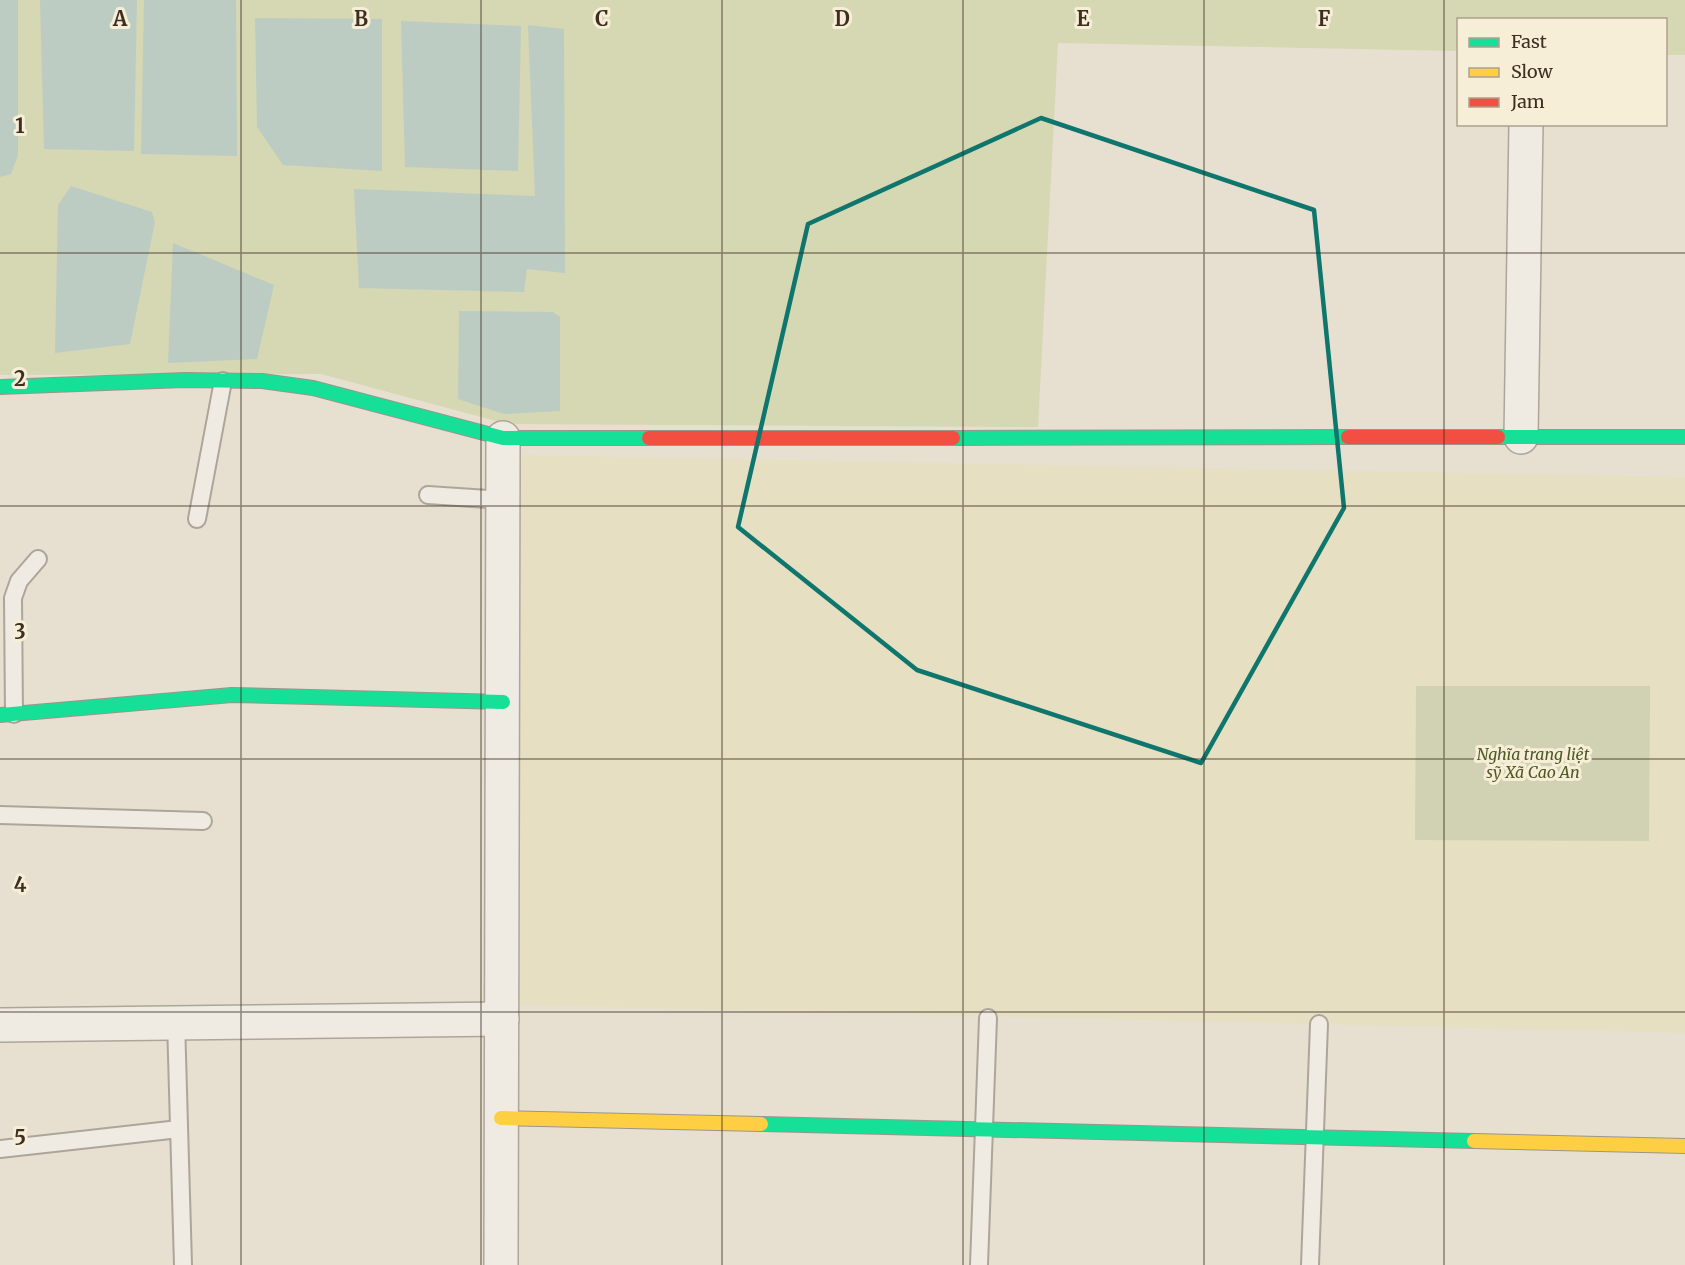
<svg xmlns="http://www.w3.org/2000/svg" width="1685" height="1265" font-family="Merriweather,serif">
<rect width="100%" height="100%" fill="#e7e0d1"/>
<polygon fill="#e6dfc2" points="521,455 1685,477 1685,1033 519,1005"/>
<polygon fill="#d6d7b3" points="0,0 1685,0 1685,55 1666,55 1666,20 1458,20 1458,51 1058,43 1038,427 507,424 321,374 0,375"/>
<polygon fill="#d1d1b3" points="1416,686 1650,686 1649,841 1415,840"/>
<g fill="#bcccc2">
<polygon points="0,0 18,0 18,155 11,174 0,177"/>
<polygon points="40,0 137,0 134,151 44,149"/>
<polygon points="144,0 236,0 237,156 141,154"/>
<polygon points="255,18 382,19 382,171 283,165 257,127"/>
<polygon points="401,21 521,26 518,171 405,167"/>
<polygon points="528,25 564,29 565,273 527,269 524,292 359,288 354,189 535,196"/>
<polygon points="71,186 152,212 155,222 130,344 55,353 58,205"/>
<polygon points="173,243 274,285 257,359 168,363"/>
<polygon points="459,311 553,312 560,317 560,411 504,414 458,399"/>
</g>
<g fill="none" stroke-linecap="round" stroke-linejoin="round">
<g stroke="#ada599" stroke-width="20">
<g id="lane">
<polyline points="428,495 503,500"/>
<polyline points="197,519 223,381"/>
<polyline points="14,714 13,598 19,581 38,559"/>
<polyline points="0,815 203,821"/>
<polyline points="176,1021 183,1265"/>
<polyline points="0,1149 179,1129"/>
<polyline points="979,1265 988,1018"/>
<polyline points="1310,1265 1319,1024"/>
</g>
</g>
<g stroke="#ada599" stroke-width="36">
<g id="street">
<polyline points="1521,437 1526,124"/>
<polyline points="0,1025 502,1019"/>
<polyline points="501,1265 503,438"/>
</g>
</g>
<g stroke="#9c958a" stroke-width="16">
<g id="fast">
<polyline points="0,387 185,380 262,381 313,388 503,438 649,438"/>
<polyline points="1498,437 1685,437"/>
<polyline points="953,438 1348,437"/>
<polyline points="0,715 232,695 503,702"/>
<polyline points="761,1124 1474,1141"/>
</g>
</g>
<g stroke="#9c958a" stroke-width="16">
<g id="slow">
<polyline points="501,1118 761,1124"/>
<polyline points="1474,1141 1685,1146"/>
</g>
</g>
<g stroke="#9c958a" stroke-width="16">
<g id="jam">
<polyline points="1348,437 1498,437"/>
<polyline points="649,438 953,438"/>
</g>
</g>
<use href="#lane" stroke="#efebe3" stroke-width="16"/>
<use href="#street" stroke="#efebe3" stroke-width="33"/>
<use href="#fast" stroke="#16e098" stroke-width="14"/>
<use href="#slow" stroke="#ffcf43" stroke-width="14"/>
<use href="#jam" stroke="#f24e42" stroke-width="14"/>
</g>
<path fill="none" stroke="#0f766e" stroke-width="4.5" stroke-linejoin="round" d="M1041 118 1314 210 1344 508 1201 763 917 670 738 527 808 224Z"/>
<path fill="none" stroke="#3d2e20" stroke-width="1.5" stroke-opacity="0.55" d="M241 0V1265M481 0V1265M722 0V1265M963 0V1265M1204 0V1265M1444 0V1265M0 253H1685M0 506H1685M0 759H1685M0 1012H1685"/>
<g text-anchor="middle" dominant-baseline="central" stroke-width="6" stroke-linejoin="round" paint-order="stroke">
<g font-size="16" font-style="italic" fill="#4d5a26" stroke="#f7eed8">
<text x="1533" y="754">Nghĩa trang liệt<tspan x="1533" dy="18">sỹ Xã Cao An</tspan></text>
</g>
</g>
<g font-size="20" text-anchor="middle" font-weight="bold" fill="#3d2e20" stroke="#f7eed8" stroke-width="6" stroke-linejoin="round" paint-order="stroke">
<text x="120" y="26">A</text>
<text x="361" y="26">B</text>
<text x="602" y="26">C</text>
<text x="842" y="26">D</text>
<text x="1083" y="26">E</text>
<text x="1324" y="26">F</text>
<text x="20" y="133">1</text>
<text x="20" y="386">2</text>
<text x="20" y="639">3</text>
<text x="20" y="892">4</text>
<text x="20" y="1145">5</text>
</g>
<rect x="1457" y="18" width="210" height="108" fill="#f7eed8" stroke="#ada18e" stroke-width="1.5"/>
<rect x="1469" y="38" width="30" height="9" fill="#16e098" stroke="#ada18e" stroke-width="1.5"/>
<text x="1511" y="48" font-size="18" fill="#3d2e20">Fast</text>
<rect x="1469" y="68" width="30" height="9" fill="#ffcf43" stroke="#ada18e" stroke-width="1.5"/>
<text x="1511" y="78" font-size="18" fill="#3d2e20">Slow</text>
<rect x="1469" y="98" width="30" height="9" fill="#f24e42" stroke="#ada18e" stroke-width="1.5"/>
<text x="1511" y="108" font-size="18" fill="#3d2e20">Jam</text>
</svg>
